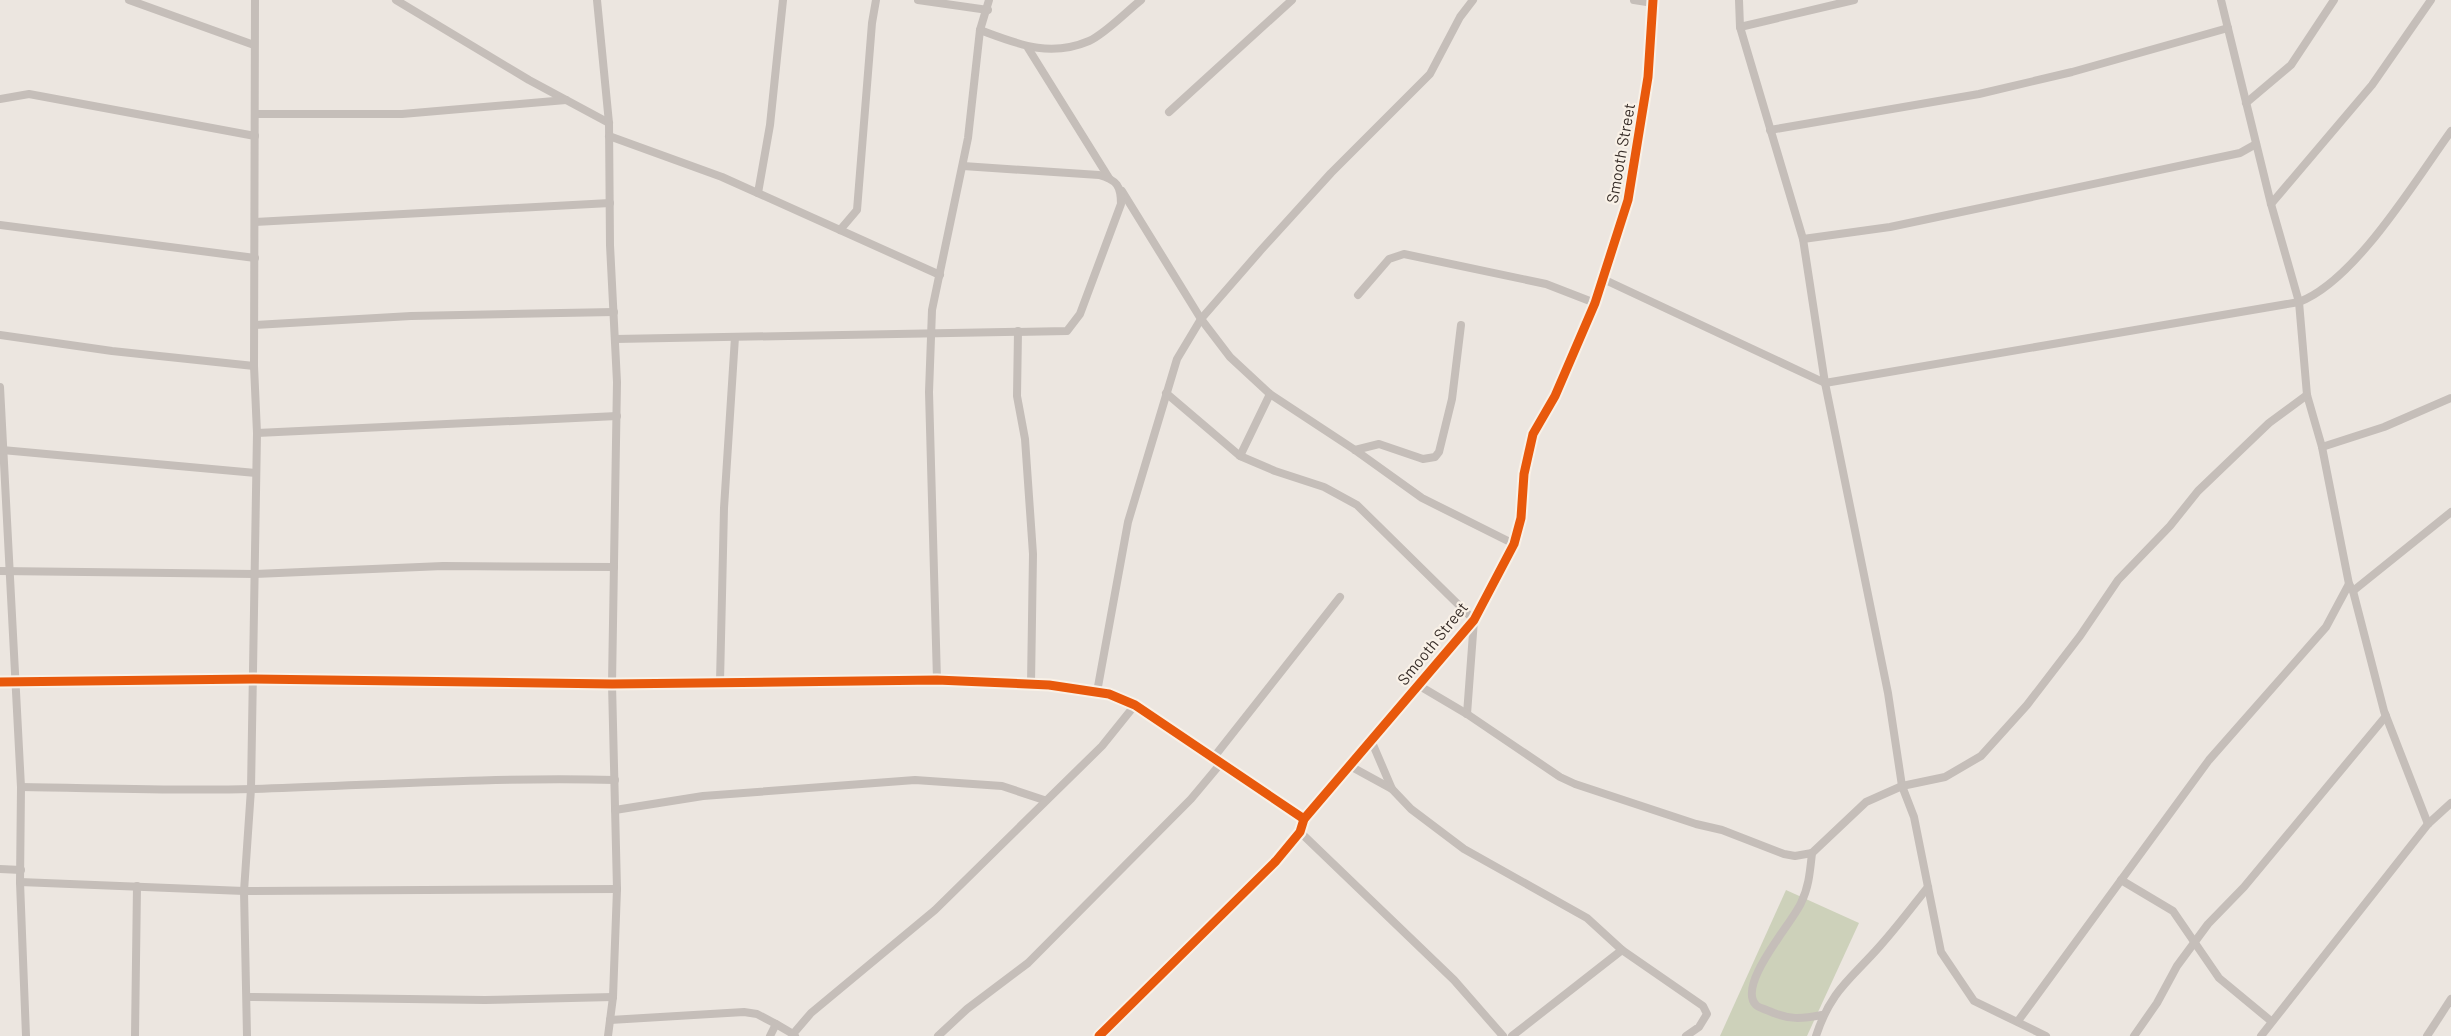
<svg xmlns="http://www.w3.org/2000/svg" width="2451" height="1036" font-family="Barlow,sans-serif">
<rect width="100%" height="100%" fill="#ece6e0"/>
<polygon fill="#cdd1ba" points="1786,890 1859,923 1807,1036 1720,1036"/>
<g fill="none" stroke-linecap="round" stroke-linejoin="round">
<g stroke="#c5beb9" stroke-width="8">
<polyline points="129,0 254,45"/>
<polyline points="396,0 529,80 609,123"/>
<polyline points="597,0 609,123 610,245 617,382 612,684 617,889 613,997 608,1036"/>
<polyline points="918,0 988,10"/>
<polyline points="1634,0 1653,3"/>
<polyline points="1739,0 1740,27 1803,239 1825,383 1888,693 1902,786 1914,817 1941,952 1974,1001 2046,1036"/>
<polyline points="2221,0 2271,204 2299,302 2307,395 2322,447 2349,584 2353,591 2384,711 2428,824"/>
<polyline points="1740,27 1854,0"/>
<path d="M980 30C1018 44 1049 58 1089 41 1105 34 1127 11 1141 0"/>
<polyline points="1028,48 1109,178"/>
<polyline points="0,99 29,94 255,136"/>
<polyline points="2246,103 2291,65 2334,0"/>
<polyline points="1169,112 1292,0"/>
<polyline points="255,114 402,114 566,100"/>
<polyline points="1770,130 1979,94 2072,72 2228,28"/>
<polyline points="609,136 722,177 940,275"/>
<polyline points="1122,191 1201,319 1230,357 1270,394 1355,450 1422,498 1514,544"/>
<polyline points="758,193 770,125 783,0"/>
<polyline points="2271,204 2372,85 2431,0"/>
<polyline points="255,222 610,203"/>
<polyline points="0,225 255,258"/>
<polyline points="840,230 857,210 872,23 876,0"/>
<polyline points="1803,239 1890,227 2240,153 2256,144"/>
<path d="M1603 279 1825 383 2299 302C2355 281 2415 181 2451 131"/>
<polyline points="1358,295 1389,259 1404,254 1546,284 1595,303"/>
<polyline points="255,325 411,316 614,312"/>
<polyline points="1018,331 1017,396 1025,439 1033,554 1031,684"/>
<polyline points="0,335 112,351 254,366"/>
<path d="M615 339 1067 331 1080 314 1121 204C1121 186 1117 180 1099 175L963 166"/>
<polyline points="0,387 21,787 20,882 26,1036"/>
<polyline points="1166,393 1240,456 1275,471 1324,487 1357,505 1474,620 1467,714"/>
<polyline points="257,433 617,416"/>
<polyline points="2322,447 2384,427 2451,398"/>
<polyline points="2,450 256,473"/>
<polyline points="1355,450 1379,444 1423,459 1435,457 1439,452 1452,399 1461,325"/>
<polyline points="1240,456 1270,394"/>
<polyline points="0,571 255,574 443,566 614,567"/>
<polyline points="2353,591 2451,512"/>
<polyline points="937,680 929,392 932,310 968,138 980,30 989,0"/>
<polyline points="0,682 253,679 612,684 937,680 1049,685 1109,694 1135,705 1304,819"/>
<polyline points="720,682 724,508 735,337"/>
<polyline points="1418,685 1467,714 1560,777 1575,784 1696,824 1722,830 1784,854 1795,856 1812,853 1866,802 1902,786 1945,777 1981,756 2027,705 2080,636 2118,580 2170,526 2198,491 2269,423 2307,395"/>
<polyline points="1097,692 1128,522 1177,359 1201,319 1261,250 1331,173 1430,74 1460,17 1473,0"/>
<polyline points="1371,740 1392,789 1411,809 1464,849 1587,918 1622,950 1703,1006 1707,1014 1699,1027 1686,1036"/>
<polyline points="1214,757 1340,597"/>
<polyline points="1350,766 1392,789"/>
<path d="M21 787C98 788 175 791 252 789 373 785 493 777 615 780"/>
<polyline points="615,810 703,796 915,780 1002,786 1044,800"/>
<polyline points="1300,832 1454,980 1503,1036"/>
<path d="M1812 853C1810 871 1809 887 1801 903 1793 922 1736 985 1756 1005 1759 1008 1765 1009 1769 1011 1789 1020 1801 1019 1822 1015"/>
<polyline points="0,869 21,870"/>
<polyline points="2121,880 2173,911 2219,978 2271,1021"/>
<polyline points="20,882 244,891 617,889"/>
<polyline points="247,997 485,1000 613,997"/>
<polyline points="610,1020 744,1012 757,1014 776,1024"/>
<polyline points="2018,1021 2209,760 2326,627 2349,584"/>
<polyline points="135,1036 137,886"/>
<polyline points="247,1036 244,891 251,789 257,433 254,366 255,0"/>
<polyline points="770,1036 776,1024 793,1034"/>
<polyline points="795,1036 793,1034 811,1013 935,910 1102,746 1135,705"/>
<polyline points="938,1036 967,1009 1028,963 1191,799 1222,762"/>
<polyline points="1099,1036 1276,861 1300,832 1304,819 1474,620 1514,544 1521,518 1524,474 1533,434 1555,396 1595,303 1628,200 1648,77 1653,0"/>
<polyline points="1512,1036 1622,950"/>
<path d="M1816 1036C1831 990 1850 980 1880 946 1897 927 1912 907 1928 887"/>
<polyline points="2134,1036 2157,1003 2177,966 2208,924 2244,887 2386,716 2385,714"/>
<polyline points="2261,1036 2428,824 2451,803"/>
<polyline points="2427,1036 2451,999"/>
</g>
<g stroke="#f9f1e7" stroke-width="13">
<g id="cycleway">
<polyline points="0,682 253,679 612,684 937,680 1049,685 1109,694 1135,705 1304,819"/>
<polyline points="1099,1036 1276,861 1300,832 1304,819 1474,620 1514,544 1521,518 1524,474 1533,434 1555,396 1595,303 1628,200 1648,77 1653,0"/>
</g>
</g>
<use href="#cycleway" stroke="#e8590c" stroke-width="9"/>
</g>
<g text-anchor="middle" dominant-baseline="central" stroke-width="4.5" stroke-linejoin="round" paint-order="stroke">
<g font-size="16" fill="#362c27" stroke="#f9f1e7">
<text transform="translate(1620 153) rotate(-80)">Smooth Street</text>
<text transform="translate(1432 643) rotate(-51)">Smooth Street</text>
</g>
</g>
</svg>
